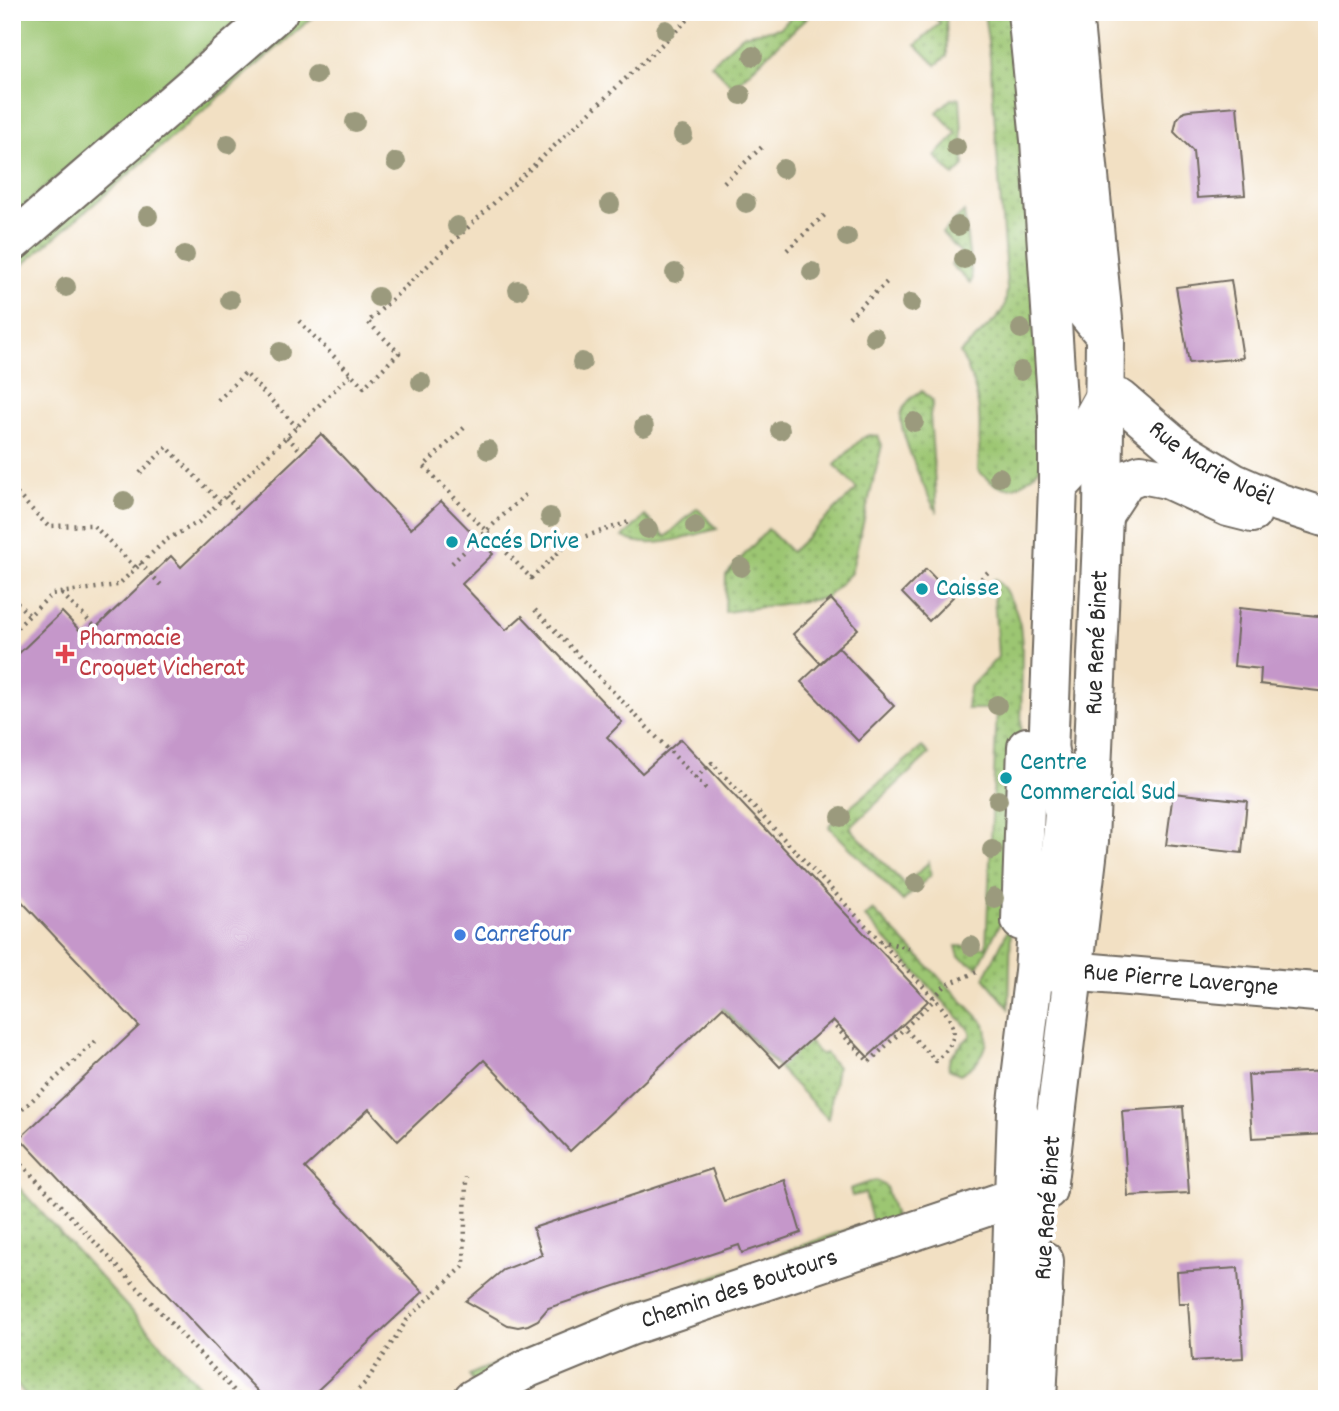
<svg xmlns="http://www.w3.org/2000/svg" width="1339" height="1411" font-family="Dekko,sans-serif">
<defs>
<pattern id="grass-dots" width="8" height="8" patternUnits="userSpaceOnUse" patternTransform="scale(1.75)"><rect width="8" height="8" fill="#9cc672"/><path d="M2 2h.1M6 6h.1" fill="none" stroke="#7fa15e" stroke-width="1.8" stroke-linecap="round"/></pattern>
</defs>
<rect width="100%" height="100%" fill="#fff"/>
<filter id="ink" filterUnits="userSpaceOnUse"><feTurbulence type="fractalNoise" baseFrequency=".0143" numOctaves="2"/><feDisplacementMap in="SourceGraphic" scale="14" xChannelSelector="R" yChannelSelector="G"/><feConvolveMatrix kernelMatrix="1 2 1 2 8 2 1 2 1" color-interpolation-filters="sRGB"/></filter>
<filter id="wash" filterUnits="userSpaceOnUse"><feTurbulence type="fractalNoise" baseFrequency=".00686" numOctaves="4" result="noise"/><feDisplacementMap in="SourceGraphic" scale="28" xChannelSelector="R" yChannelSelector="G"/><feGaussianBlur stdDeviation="1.57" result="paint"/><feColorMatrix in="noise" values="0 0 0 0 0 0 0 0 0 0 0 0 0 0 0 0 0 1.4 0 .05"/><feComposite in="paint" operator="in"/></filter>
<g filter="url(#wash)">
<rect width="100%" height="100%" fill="#f2e0c3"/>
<g fill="url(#grass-dots)" stroke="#64784e" stroke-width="2">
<polygon points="296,12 319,12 12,274 12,257"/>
<polygon points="797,12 813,12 733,87 711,64 743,35 780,28"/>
<polygon points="930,12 946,12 947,56 936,65 916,45 940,23"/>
<path d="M984 12H1015L1047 459C1026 486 1006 502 978 470 981 425 983 393 960 353L998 317 1005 306 1007 289 990 57Z"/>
<polygon points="960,98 964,166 954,176 935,156 957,134 937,112 951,99"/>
<polygon points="964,212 972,280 970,283 951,265 962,254 942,233"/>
<path d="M922 391 933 401 930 415 937 512C927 496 899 433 901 415 903 405 913 395 922 391Z"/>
<polygon points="869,435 878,436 882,445 851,573 826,598 725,612 726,575 768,529 791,552 857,489 835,465 862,438"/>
<path d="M697 508 717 529C688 536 650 552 623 537L645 516 666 537Z"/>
<polygon points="995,579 1004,588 1015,608 1020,625 1022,644 1021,751 1003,918 978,967 959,957 956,946 986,947 997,709 967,709 969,688 998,657 993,580"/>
<polygon points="922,747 929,754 850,828 905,885 929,862 931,875 903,901 829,827 830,824"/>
<path d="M873 910 985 1024C992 1047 980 1064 960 1074L949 1069C946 1055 962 1045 971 1035L969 1029 865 917Z"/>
<polygon points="1011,924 1009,1008 984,978"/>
<polygon points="751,980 821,1055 825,1053 837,1067 828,1119 721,1008"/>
<polygon points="12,1180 211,1399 30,1399 12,1380"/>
<polygon points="876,1180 886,1187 897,1223 473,1382 469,1375 631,1305 872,1221 865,1193 852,1196 850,1189"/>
</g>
<polygon fill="#9cc672" stroke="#64784e" stroke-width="2" points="12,12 246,12 12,216"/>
<g id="blocks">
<g fill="#c597ca">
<polygon points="1237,106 1245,195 1197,198 1193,151 1174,132 1177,119 1184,111 1189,110"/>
<polygon points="1231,280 1243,358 1189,363 1176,287"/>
<polygon points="321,434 411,529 441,501 493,554 462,584 506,630 522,616 622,722 607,737 642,773 681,739 928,1001 868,1057 833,1020 780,1067 723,1007 570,1151 484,1060 398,1141 369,1109 305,1168 423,1292 308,1399 265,1399 20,1138 139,1026 12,891 12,660 62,612 86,637 171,556 181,567"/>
<polygon points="926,569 953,597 929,621 902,593"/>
<polygon points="831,599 858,629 820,663 793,634"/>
<polygon points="1239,608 1327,617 1327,692 1260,684 1261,669 1234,666"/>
<polygon points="838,647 894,706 858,741 801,682"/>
<polygon points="1173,793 1247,801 1242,853 1166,845"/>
<polygon points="1327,1071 1327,1134 1252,1138 1248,1075"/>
<polygon points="1183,1107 1189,1193 1128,1196 1122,1111"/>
<polygon points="712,1169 724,1201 785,1180 801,1233 742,1253 739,1245 548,1308 538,1320 528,1325 518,1327 508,1325 466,1301 503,1270 542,1255 533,1228"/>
<polygon points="1238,1268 1243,1358 1192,1361 1188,1303 1179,1303 1177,1272"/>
</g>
</g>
</g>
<g filter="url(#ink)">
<use href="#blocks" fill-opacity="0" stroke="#716a60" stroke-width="2"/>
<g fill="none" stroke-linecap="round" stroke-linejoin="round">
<g stroke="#716a60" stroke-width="42">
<g id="street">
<polyline points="12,242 278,12"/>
<path id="s1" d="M1105 396 1120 399 1181 451 1234 483 1280 503 1327 518"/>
<polyline points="1103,515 1126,480 1141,474 1167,479 1228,507 1252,513"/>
<path id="s2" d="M1043 971 1093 973 1327 993"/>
<path id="s3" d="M473 1399 528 1368 630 1326 1013 1198"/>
</g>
</g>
<g stroke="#716a60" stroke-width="42">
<g id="secondary">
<polyline points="1027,12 1040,140 1058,415 1058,487 1047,782"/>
<polyline points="1021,921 1027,747"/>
<path id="s4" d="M1047 1190 1089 841 1103 515 1105 340 1073 12"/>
<polyline points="1007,1399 1017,1111 1034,971 1040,891"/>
<polyline points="1037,1399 1044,1261"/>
</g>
</g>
<g stroke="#716a60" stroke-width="42">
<g id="primary">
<polyline points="1051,12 1079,295 1086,312 1104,334"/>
<polyline points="1058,487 1082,461 1084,434 1105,396"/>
<polyline points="1048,748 1064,813 1054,942 1075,971"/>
<polyline points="1017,1111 1036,1146 1029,1248 1043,1293"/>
</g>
</g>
<g stroke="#716a60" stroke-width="4.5" stroke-dasharray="2 5" stroke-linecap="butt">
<polyline points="724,182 764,145"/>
<polyline points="787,250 827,213"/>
<polyline points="849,317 889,280"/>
<polyline points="299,321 364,387 399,353 368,322 696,12"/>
<polyline points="218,400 245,373 297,427"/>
<polyline points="464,428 424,466 531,578 571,541 629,522"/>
<polyline points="287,437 302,452"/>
<polyline points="140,473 167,447 220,502"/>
<polyline points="17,494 48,526 93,525 136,568"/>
<polyline points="226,496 240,512"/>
<polyline points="140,563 164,588"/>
<polyline points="452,563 526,494"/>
<polyline points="971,588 988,572"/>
<polyline points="62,594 108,640"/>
<polyline points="12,598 30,616"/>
<polyline points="535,610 707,790"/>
<polyline points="12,632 52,594 118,585 166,540 199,522 351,374"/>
<path d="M695 778 712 763 935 999C956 1024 963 1037 936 1061L904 1028"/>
<polyline points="880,941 909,948"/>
<polyline points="933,998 946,985 979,971"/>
<polyline points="831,1022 869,1062 935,999"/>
<polyline points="12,1119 97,1040"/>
<polyline points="12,1154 242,1399"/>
<polyline points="348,1399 366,1382 409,1317 464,1266 466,1177"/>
</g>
<use href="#street" stroke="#fff" stroke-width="38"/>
<use href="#secondary" stroke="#fff" stroke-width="38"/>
<use href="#primary" stroke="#fff" stroke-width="38"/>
</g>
<g fill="#9b9a7d">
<circle cx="666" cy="30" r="10"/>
<circle cx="753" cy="56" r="10"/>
<circle cx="316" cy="75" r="10"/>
<circle cx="741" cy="95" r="10"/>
<circle cx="355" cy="122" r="10"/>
<circle cx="683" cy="135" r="10"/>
<circle cx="228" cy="144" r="10"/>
<circle cx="956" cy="147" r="10"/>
<circle cx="396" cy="162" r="10"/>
<circle cx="783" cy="169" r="10"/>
<circle cx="746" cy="203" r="10"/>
<circle cx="610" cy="204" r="10"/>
<circle cx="148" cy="216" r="10"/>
<circle cx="457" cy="226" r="10"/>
<circle cx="958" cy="226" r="10"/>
<circle cx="847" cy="237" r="10"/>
<circle cx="185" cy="255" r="10"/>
<circle cx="964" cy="259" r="10"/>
<circle cx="812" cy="272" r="10"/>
<circle cx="675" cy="273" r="10"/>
<circle cx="66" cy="287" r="10"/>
<circle cx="518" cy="290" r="10"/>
<circle cx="378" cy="297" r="10"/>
<circle cx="230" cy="300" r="10"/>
<circle cx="911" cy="303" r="10"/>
<circle cx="1021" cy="329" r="10"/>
<circle cx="874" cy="337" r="10"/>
<circle cx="280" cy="352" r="10"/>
<circle cx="582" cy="362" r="10"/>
<circle cx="1021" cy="371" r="10"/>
<circle cx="421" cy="382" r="10"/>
<circle cx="914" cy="422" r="10"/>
<circle cx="644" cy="427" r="10"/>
<circle cx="780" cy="430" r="10"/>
<circle cx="488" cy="450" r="10"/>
<circle cx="999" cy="477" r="10"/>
<circle cx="124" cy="501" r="10"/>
<circle cx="550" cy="517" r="10"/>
<circle cx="695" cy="526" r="10"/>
<circle cx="648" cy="529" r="10"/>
<circle cx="741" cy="567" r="10"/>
<circle cx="997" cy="705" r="10"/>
<circle cx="998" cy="800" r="10"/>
<circle cx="841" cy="817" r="10"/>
<circle cx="992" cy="850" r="10"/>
<circle cx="916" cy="883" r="10"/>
<circle cx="994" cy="898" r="10"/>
<circle cx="971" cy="946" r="10"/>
</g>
</g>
<g fill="#0f9aa8" stroke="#fff" stroke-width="2.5">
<circle cx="452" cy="542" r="7"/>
<circle cx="922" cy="589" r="7"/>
<circle cx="1006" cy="778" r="7"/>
</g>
<path fill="#e0444e" stroke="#fff" stroke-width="2.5" d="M61.5 643.5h7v7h7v7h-7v7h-7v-7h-7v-7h7z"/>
<circle fill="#3f7fe0" stroke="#fff" stroke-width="2.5" cx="460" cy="935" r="7"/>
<g text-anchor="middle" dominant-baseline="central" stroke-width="7" stroke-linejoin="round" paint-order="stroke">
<g font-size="26" fill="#2b2b2b" stroke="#fff">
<text stroke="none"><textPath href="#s1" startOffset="128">Rue Marie Noël</textPath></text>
<text stroke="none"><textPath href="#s4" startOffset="550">Rue René Binet</textPath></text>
<text stroke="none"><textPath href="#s2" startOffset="138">Rue Pierre Lavergne</textPath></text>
<text transform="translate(1049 1208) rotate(-86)">Rue René Binet</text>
<text stroke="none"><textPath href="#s3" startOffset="289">Chemin des Boutours</textPath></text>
</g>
<g font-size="26" fill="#0d838f" stroke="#fff" text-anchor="start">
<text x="466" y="542">Accés Drive</text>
<text x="936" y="589">Caisse</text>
<text x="1020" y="763">Centre<tspan x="1020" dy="30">Commercial Sud</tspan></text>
</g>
<g font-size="26" fill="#be3a42" stroke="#fff" text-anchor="start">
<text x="79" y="639">Pharmacie<tspan x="79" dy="30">Croquet Vicherat</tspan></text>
</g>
<g font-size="26" fill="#366cbe" stroke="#fff" text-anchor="start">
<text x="474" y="935">Carrefour</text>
</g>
</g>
<rect width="1339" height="1411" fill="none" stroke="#fff" stroke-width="42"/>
</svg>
